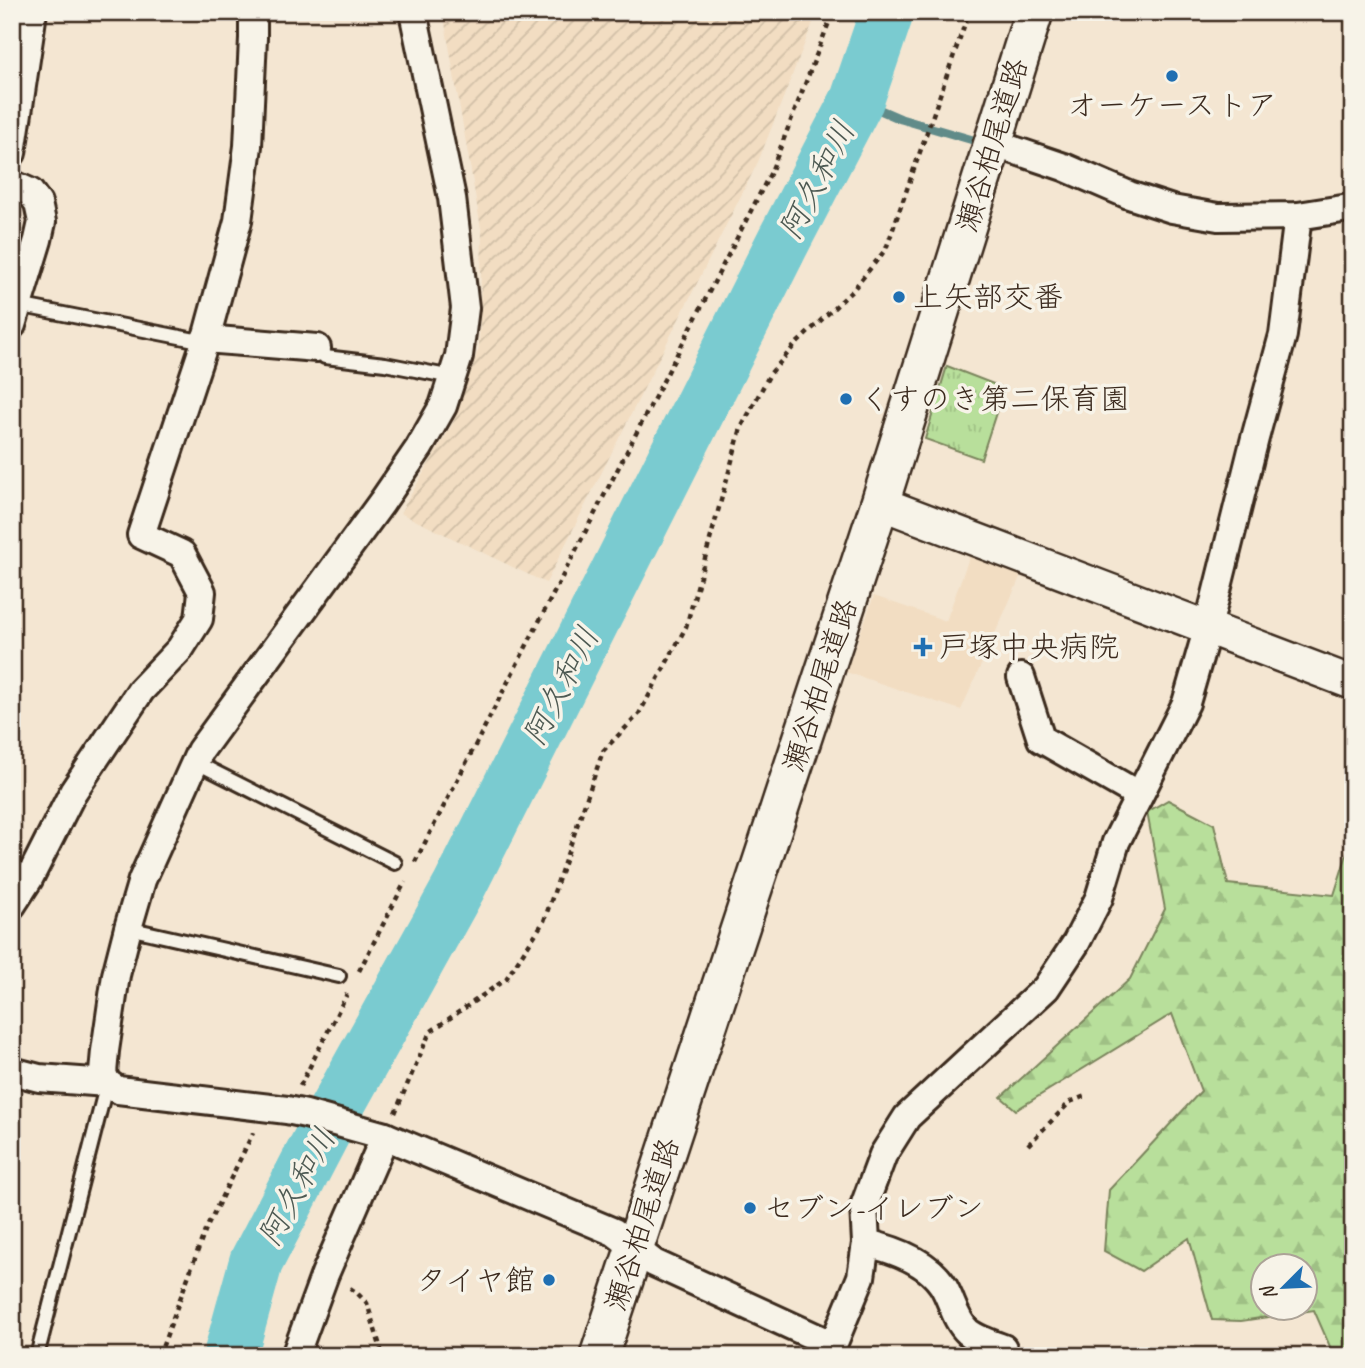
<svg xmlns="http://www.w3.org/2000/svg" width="1365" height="1368" font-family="Caveat,'Klee One',sans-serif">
<defs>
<pattern id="industrial-furrows" width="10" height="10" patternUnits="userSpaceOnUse" patternTransform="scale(1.75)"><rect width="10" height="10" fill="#f2ddc2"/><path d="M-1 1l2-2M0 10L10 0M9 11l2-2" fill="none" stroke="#d0bea6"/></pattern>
<pattern id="grass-tufts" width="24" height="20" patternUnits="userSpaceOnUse" patternTransform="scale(1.75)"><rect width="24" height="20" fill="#b8df9b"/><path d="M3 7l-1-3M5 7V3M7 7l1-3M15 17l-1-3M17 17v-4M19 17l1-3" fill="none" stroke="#9fc085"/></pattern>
<pattern id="forest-firs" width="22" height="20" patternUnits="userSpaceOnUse" patternTransform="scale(1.75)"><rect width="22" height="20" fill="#b8df9b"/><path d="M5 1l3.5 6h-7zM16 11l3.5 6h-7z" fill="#9fc085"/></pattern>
</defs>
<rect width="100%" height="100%" fill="#f4e6d2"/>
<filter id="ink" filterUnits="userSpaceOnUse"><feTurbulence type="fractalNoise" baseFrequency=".0143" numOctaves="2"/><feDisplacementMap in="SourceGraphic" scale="14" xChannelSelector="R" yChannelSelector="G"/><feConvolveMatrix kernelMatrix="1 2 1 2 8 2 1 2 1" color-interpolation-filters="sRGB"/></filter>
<g filter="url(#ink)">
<polygon fill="#f2ddc2" points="970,555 1021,575 961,710 846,672 874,596 946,621"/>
<polygon fill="url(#industrial-furrows)" points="443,12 817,12 758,162 546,583 400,513 453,423 479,348 482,234"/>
<polygon fill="url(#grass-tufts)" stroke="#7a845c" stroke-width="2" points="947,366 1004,388 981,459 925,439"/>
<path fill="url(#forest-firs)" stroke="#7a845c" stroke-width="2" fill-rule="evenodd" d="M1168 800 1214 824 1228 884 1334 895 1353 835V1355L1331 1349 1314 1310 1241 1321 1212 1320 1189 1238 1141 1271 1104 1251 1109 1190 1201 1091 1172 1014 1016 1110 1001 1097 1130 979 1165 909 1147 812ZM1264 1266H1306V1308H1264Z"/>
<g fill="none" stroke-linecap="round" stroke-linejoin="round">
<polyline stroke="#618b89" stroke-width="9" points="857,100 901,119 983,143"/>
<polyline stroke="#7acbd0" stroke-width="54" points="230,1356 256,1262 333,1114 459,887 782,244 857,100 887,12"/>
<g stroke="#3b2a1e" stroke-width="18">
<g id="service">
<polyline points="18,305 205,342"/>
<polyline points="317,348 323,349 325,357 385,364 452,377"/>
<polyline points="195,762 395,863"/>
<polyline points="128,928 339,976"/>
<polyline points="37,1356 107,1083"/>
</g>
</g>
<g stroke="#3b2a1e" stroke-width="32">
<g id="minor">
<polyline points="993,143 1064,167 1129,195 1172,209 1218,217 1298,216 1349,208 1353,209"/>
<polyline points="12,153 33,12"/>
<polyline points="12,184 30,192 38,203 42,222 38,240 12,325"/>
<polyline points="205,339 317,348"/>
<polyline points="1021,677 1041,739 1139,795"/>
<polyline points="12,905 29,879 73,792 141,690 180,649 199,619 202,592 182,554 141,535 205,342 238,221 248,146 253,38 253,12"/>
<polyline points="12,1071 39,1078 107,1083 118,1090 287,1110 306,1114 385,1136 614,1232 654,1263 833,1345"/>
<polyline points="107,1083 103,1073 105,1051 116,975 128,928 142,880 200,751 382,502 419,448 443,406 459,356 465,308 452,198 413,12"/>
<path d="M866 1243C892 1249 926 1261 942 1284 952 1299 954 1319 968 1332 977 1339 992 1344 1003 1348"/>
<polyline points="295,1356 325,1274 385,1136"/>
<polyline points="831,1356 833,1345 861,1277 866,1243 864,1206 883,1155 907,1117 1046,988 1076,943 1099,898 1116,842 1186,703 1208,627 1255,438 1283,335 1298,216"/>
</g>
</g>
<g stroke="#3b2a1e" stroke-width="37">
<polyline id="tertiary" points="880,503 1353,683"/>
</g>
<g stroke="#3b2a1e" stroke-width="42">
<polyline id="secondary" points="599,1356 880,503 1034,12"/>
</g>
<g stroke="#3b2a1e" stroke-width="4.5" stroke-dasharray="5 5" stroke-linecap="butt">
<polyline points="415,862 771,172 833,12"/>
<polyline points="359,971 405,882"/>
<polyline points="300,1086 347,994"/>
<polyline points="395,1113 430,1032 506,979 544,921 603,751 639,714 686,627 741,428 770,374 795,345 853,290 886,249 969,12"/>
<polyline points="1028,1145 1070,1102 1085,1096"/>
<polyline points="350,1288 356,1292 367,1303 383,1356"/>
<polyline points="159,1356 205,1231 253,1133"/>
</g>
<use href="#service" stroke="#f7f3e8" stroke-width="12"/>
<use href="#minor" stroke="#f7f3e8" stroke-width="26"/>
<use href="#tertiary" stroke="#f7f3e8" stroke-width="32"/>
<use href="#secondary" stroke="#f7f3e8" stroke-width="37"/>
</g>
</g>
<g fill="#1f6fb2" stroke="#f7f3e8" stroke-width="2.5">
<circle cx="1172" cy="76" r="7"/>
<circle cx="899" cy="297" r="7"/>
<circle cx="846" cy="399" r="7"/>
<path d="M919.5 636.5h7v7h7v7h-7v7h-7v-7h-7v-7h7z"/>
<circle cx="750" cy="1208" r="7"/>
<circle cx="549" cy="1280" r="7"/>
</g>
<g text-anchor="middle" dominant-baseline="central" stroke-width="7" stroke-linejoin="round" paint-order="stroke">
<g font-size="30" fill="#3b2a1e" stroke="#f7f3e8" text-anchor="start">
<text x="1172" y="105" text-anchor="middle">オーケーストア</text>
<text x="913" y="297">上矢部交番</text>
<text x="860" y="399">くすのき第二保育園</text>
<text x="939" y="647">戸塚中央病院</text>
<text x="764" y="1208">セブン-イレブン</text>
<text x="535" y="1280" text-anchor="end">タイヤ館</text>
</g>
<g font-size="30" fill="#3b2a1e" stroke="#f7f3e8">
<text transform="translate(992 145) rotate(-73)">瀬谷柏尾道路</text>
<text transform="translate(820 685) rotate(-72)">瀬谷柏尾道路</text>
<text transform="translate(642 1224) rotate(-72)">瀬谷柏尾道路</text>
</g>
<g font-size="32" font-style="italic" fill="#4e5a53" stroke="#f7f3e8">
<text transform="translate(817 180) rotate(-63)">阿久和川</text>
<text transform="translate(561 686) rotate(-63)">阿久和川</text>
<text transform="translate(297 1187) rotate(-62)">阿久和川</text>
</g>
</g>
<rect width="1365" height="1368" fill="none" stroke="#f7f3e8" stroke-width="42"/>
<rect x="21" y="21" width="1323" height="1326" fill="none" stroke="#3b2a1e" stroke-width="2.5" filter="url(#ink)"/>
<g transform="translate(1284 1287) rotate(246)"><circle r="33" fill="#f7f3e8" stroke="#aca397" stroke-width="2"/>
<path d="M0-5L12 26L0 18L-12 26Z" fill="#1f6fb2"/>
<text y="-10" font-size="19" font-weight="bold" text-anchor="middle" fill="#3b2a1e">N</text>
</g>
</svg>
